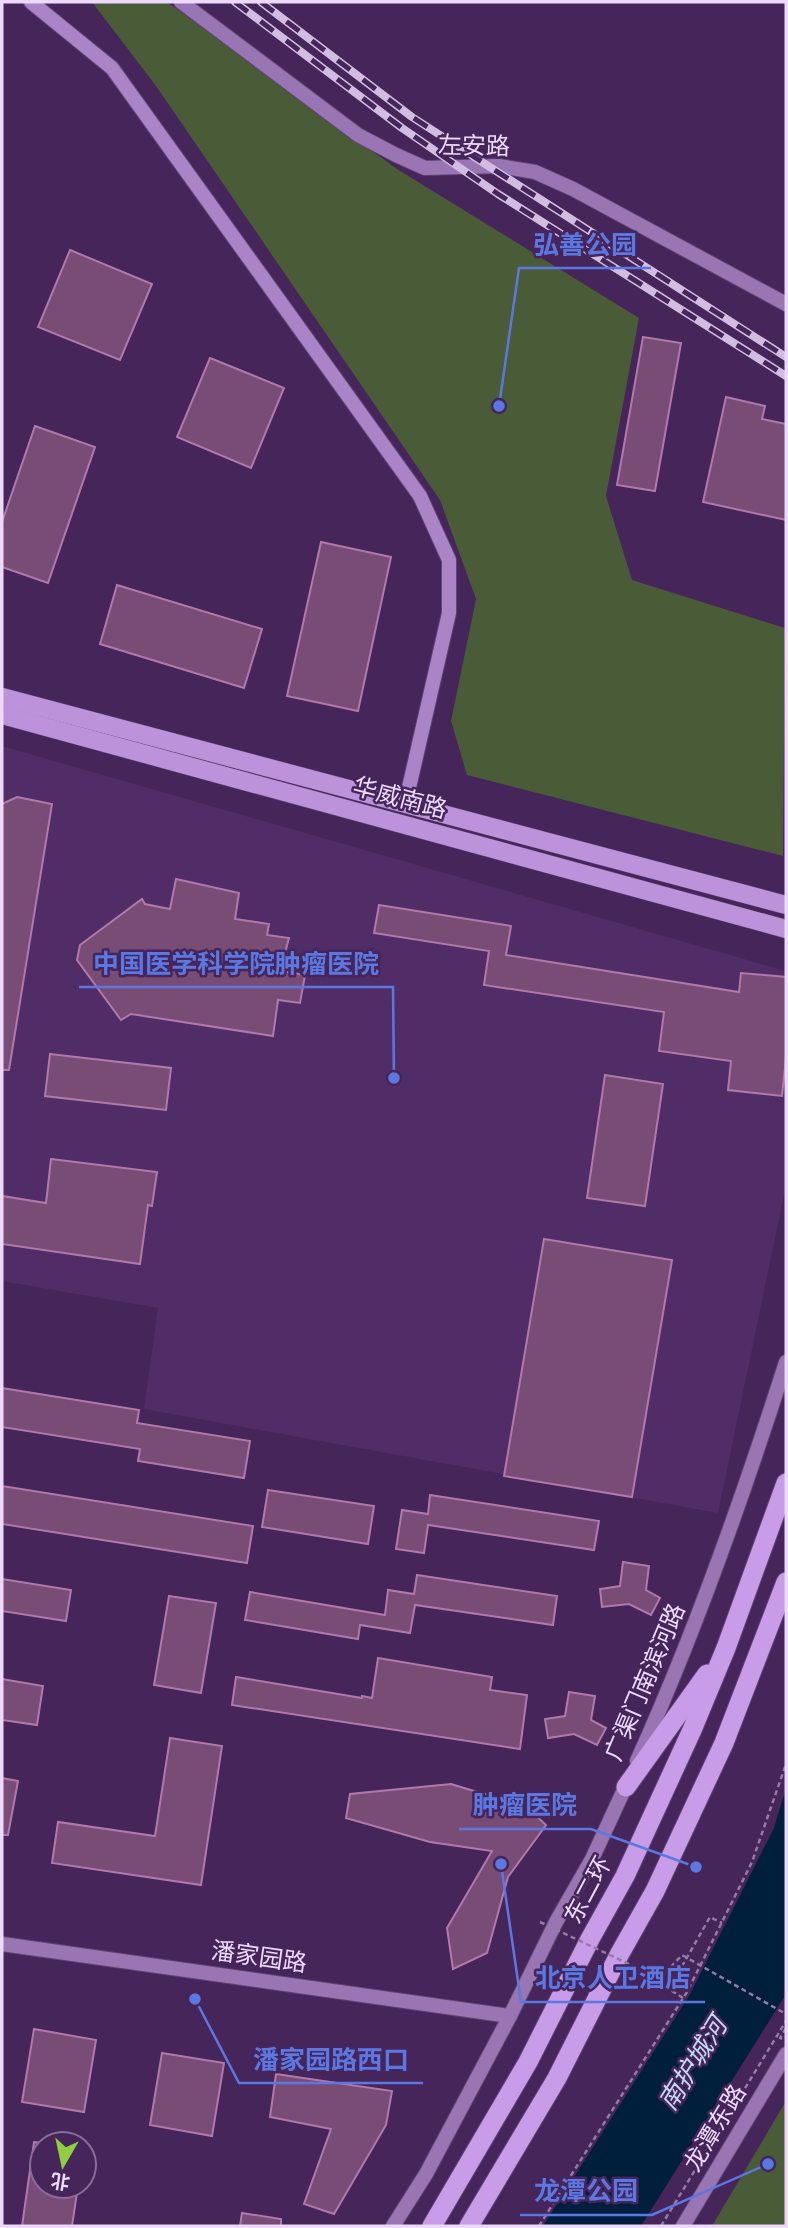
<svg xmlns="http://www.w3.org/2000/svg" width="788" height="2228" font-family="'Nunito Sans','Noto Sans SC',sans-serif">
<rect width="100%" height="100%" fill="#45255a"/>
<polygon fill="#512d68" points="2,746 786,971 786,1185 718,1513 144,1409 158,1308 2,1281"/>
<g fill="#495b37">
<polygon points="92,2 167,2 397,169 639,318 606,496 632,580 785,628 783,856 467,775 451,721 476,599 440,500 156,86"/>
<polygon points="786,2101 786,2226 712,2226"/>
</g>
<polygon fill="#001f3c" points="786,1788 786,1994 641,2226 543,2226 689,1996 774,1828"/>
<g fill="#784c74" stroke="#b179ab" stroke-width="2">
<polygon points="70,250 152,284 120,360 38,327"/>
<polygon points="643,337 681,343 655,491 617,485"/>
<polygon points="210,358 284,388 251,468 177,437"/>
<polygon points="726,397 765,406 762,419 786,424 786,520 703,502"/>
<polygon points="35,426 95,447 48,583 2,567 2,522"/>
<polygon points="321,542 391,557 358,711 287,696"/>
<polygon points="117,585 262,629 244,688 100,644"/>
<polygon points="17,797 52,804 9,1070 2,1070 2,804"/>
<polygon points="176,879 239,893 235,919 269,924 267,935 289,938 280,971 305,975 300,1003 278,1000 273,1036 131,1014 121,1020 77,960 80,945 142,899 145,904 170,909"/>
<polygon points="379,905 511,926 506,955 739,992 741,973 786,977 786,1057 782,1096 728,1090 731,1061 659,1051 664,1012 484,985 489,951 374,933"/>
<polygon points="50,1054 171,1068 166,1110 45,1096"/>
<polygon points="605,1075 663,1084 645,1206 587,1198"/>
<polygon points="51,1159 157,1172 152,1206 148,1205 140,1264 2,1244 2,1196 46,1203"/>
<polygon points="544,1239 672,1260 632,1497 504,1476"/>
<polygon points="2,1388 139,1410 137,1423 250,1441 244,1478 138,1461 140,1449 2,1427"/>
<polygon points="2,1486 253,1526 247,1563 2,1524"/>
<polygon points="268,1490 374,1506 368,1544 262,1527"/>
<polygon points="430,1495 599,1521 594,1550 428,1525 424,1553 396,1549 402,1510 428,1514"/>
<polygon points="623,1562 649,1566 646,1590 660,1598 651,1615 629,1604 602,1607 600,1589 620,1586"/>
<polygon points="417,1575 557,1596 553,1625 415,1605 410,1633 360,1625 358,1639 245,1620 250,1592 385,1615 388,1590 414,1594"/>
<polygon points="2,1579 71,1590 66,1621 2,1611"/>
<polygon points="169,1596 216,1603 201,1693 154,1685"/>
<polygon points="378,1658 492,1677 490,1690 527,1695 520,1749 232,1705 236,1677 362,1698 362,1696 372,1698"/>
<polygon points="2,1679 43,1686 37,1725 2,1720"/>
<polygon points="569,1692 595,1696 591,1720 606,1728 597,1745 574,1734 548,1738 545,1719 565,1716"/>
<polygon points="170,1738 222,1746 201,1885 52,1863 58,1822 155,1836"/>
<polygon points="2,1778 18,1781 8,1835 2,1835"/>
<polygon points="451,1784 527,1807 546,1825 508,1877 487,1953 453,1969 447,1928 492,1851 430,1842 346,1818 350,1794"/>
<polygon points="34,2029 96,2040 84,2112 22,2102"/>
<polygon points="162,2053 224,2063 212,2136 150,2125"/>
<polygon points="276,2074 392,2091 386,2125 334,2214 304,2204 331,2129 270,2117"/>
<polygon points="34,2142 42,2143 42,2186 78,2186 72,2226 22,2226"/>
<polygon points="242,2213 281,2219 281,2226 240,2226"/>
</g>
<g fill="none" stroke-linecap="round" stroke-linejoin="round">
<g stroke="#614473" stroke-width="16">
<g id="tertiary">
<polyline points="181,2 358,135 396,155 425,168 499,166 535,172 573,189 786,304"/>
<path d="M637 1761C696 1631 743 1497 786 1362"/>
<polyline points="2,1944 510,2016"/>
<polyline points="393,2226 426,2174 510,2016 556,1922 592,1859 629,1779"/>
<polyline points="683,2226 786,2054"/>
</g>
</g>
<g stroke="#614473" stroke-width="16">
<polyline id="secondary" points="31,2 112,68 420,496 449,560 449,613 405,805"/>
</g>
<g stroke="#614473" stroke-width="19">
<g id="primary">
<polyline points="2,697 786,905"/>
<polyline points="2,715 786,929"/>
</g>
</g>
<g stroke="#614473" stroke-width="21">
<g id="trunk">
<polyline points="626,1787 707,1674"/>
<polyline points="432,2226 528,2062 590,1939 625,1876 692,1730 726,1648 786,1483"/>
<polyline points="469,2226 557,2078 619,1955 655,1891 724,1743 786,1582"/>
</g>
</g>
<g stroke="#947ba6" stroke-width="2.5" stroke-dasharray="5 3.5" stroke-linecap="butt">
<polyline points="683,1998 669,1989 710,1917 722,1923"/>
<polyline points="782,2039 780,2038 786,2028"/>
<polyline points="539,2226 687,1992 752,1862 786,1764"/>
<polyline points="661,2226 786,2021"/>
</g>
<use href="#tertiary" stroke="#9976b3" stroke-width="14"/>
<use href="#secondary" stroke="#ab84c7" stroke-width="14"/>
<use href="#primary" stroke="#bc93db" stroke-width="18"/>
<use href="#trunk" stroke="#c89ce8" stroke-width="19"/>
<g stroke="#d2bde1" stroke-width="8">
<g id="rail">
<polyline points="235,2 402,128 498,194 786,376"/>
<polyline points="261,2 412,117 786,357"/>
</g>
</g>
<use href="#rail" stroke="#45255a" stroke-width="5" stroke-dasharray="16" stroke-linecap="butt"/>
<polyline stroke="#947ba6" stroke-width="2.5" stroke-dasharray="5 3.5" stroke-linecap="butt" points="540,1922 652,1975 669,1969 682,1955 786,2014"/>
</g>
<g text-anchor="middle" dominant-baseline="central" stroke-width="5" stroke-linejoin="round" paint-order="stroke">
<g font-size="24" fill="#eddafb" stroke="#45255a">
<text transform="translate(474 146) rotate(1)">左安路</text>
<text transform="translate(400 798) rotate(15)">华威南路</text>
<text transform="translate(645 1682) rotate(-67)">广渠门南滨河路</text>
<text transform="translate(588 1890) rotate(-62)">东二环</text>
<text transform="translate(259 1957) rotate(8)">潘家园路</text>
<text transform="translate(715 2128) rotate(-59)">龙潭东路</text>
</g>
<g font-size="26" font-style="italic" fill="#c1daf5" stroke="#45255a">
<text transform="translate(693 2064) rotate(-58)">南护城河</text>
</g>
</g>
<path fill="none" stroke="#5b78e2" stroke-width="2.5" d="M499 406L519 268H651M394 1078L393 987H79M696 1867L591 1829H459M501 1864L521 2002H705M195 1999L239 2083H423M768 2164L652 2215H520"/>
<g fill="#5b78e2" stroke="#45255a" stroke-width="2.5">
<circle cx="499" cy="406" r="7"/>
<circle cx="394" cy="1078" r="7"/>
<circle cx="696" cy="1867" r="7"/>
<circle cx="501" cy="1864" r="7"/>
<circle cx="195" cy="1999" r="7"/>
<circle cx="768" cy="2164" r="7"/>
</g>
<g font-size="26" text-anchor="middle" font-weight="bold" fill="#5b78e2" stroke="#45255a" stroke-width="5" stroke-linejoin="round" paint-order="stroke">
<text x="585" y="254">弘善公园</text>
<text x="236" y="973">中国医学科学院肿瘤医院</text>
<text x="525" y="1814">肿瘤医院</text>
<text x="613" y="1987">北京人卫酒店</text>
<text x="331" y="2069">潘家园路西口</text>
<text x="586" y="2200">龙潭公园</text>
</g>
<rect width="788" height="2228" fill="none" stroke="#eddafb" stroke-width="7"/>
<g transform="translate(63 2165) rotate(189)"><circle r="33" fill="#45255a" stroke="#886d9a" stroke-width="2"/>
<path d="M0-5L12 26L0 18L-12 26Z" fill="#90cd41"/>
<text y="-10" font-size="19" font-weight="bold" text-anchor="middle" fill="#eddafb">北</text>
</g>
</svg>
